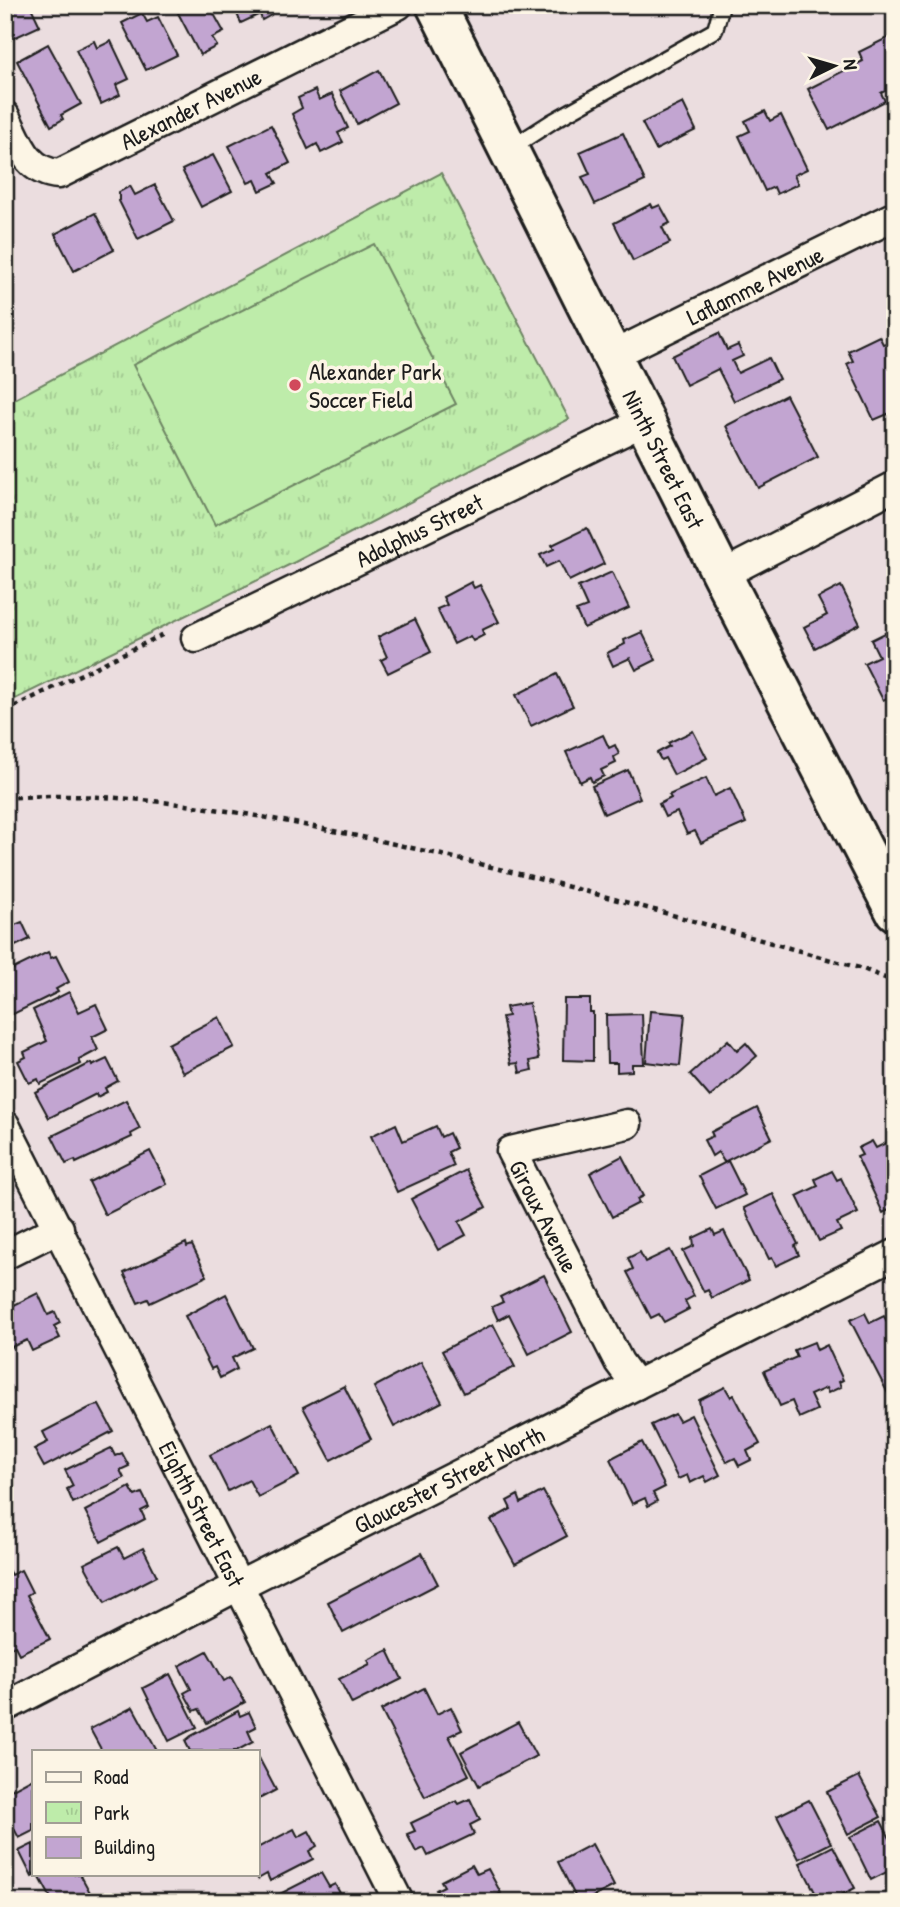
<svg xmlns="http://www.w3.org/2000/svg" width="900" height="1907" font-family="'Patrick Hand',sans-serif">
<defs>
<pattern id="park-tufts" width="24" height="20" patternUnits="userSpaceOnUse" patternTransform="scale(1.75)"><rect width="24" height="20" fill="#beecaa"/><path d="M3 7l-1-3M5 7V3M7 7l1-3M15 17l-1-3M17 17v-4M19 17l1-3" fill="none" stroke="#a3ca92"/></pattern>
</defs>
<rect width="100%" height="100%" fill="#ebdddf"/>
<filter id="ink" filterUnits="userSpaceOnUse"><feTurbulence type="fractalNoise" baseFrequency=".0143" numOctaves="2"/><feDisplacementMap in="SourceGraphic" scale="14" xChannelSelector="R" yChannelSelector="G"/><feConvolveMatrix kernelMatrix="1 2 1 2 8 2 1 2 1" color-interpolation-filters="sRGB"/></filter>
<g filter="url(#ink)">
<polygon fill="url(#park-tufts)" stroke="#6d8463" stroke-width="2" points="441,173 569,419 295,562 5,704 5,404"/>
<polygon fill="#beecaa" stroke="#6d8463" stroke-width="2" points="374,244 456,404 215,525 133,365"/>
<g fill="#c2a5d1" stroke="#1c1c1c" stroke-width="2">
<polygon points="5,5 30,5 40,26 5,42"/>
<polygon points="178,5 209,5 224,32 212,38 217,46 200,55 177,11 180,9"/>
<polygon points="233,5 275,5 268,9 271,15 262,20 260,14 241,23"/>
<polygon points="142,13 147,22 158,17 177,55 146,70 122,23"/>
<polygon points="891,36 895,43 895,86 881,93 885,101 829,130 808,89 863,61 859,52"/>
<polygon points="94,41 97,48 111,41 129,79 116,85 120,95 101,104 76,50"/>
<polygon points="48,44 81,104 61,115 63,119 51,126 17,61"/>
<polygon points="379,70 396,103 357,124 340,91"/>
<polygon points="315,90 319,100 332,94 348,128 338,133 343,142 321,153 317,144 308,149 292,114 302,108 298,98"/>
<polygon points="683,103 696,130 656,150 642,123"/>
<polygon points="765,111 770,121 781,115 807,169 794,175 798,184 777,194 774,187 765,191 739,136 750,131 745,121"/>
<polygon points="271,125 290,163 271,173 277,183 260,191 255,180 248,183 229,146"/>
<polygon points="623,133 645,181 595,204 582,177 590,174 580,152"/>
<polygon points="213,155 232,191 201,207 182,170"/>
<polygon points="155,185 174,221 138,239 119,201 119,192 130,186 135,195"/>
<polygon points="651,204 653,208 660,205 670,223 662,227 670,243 633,261 614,223"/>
<polygon points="95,213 114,250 74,271 55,234"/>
<polygon points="719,333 727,350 738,345 743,356 732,361 738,373 769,358 779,379 734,401 718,369 686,385 672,356"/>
<polygon points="879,336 883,344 892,341 895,347 895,411 874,420 847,364 853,361 848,351"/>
<polygon points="786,395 818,457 758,488 726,426"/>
<polygon points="587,528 604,564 569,581 559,561 546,567 540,555 554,549 552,545"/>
<polygon points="612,572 629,608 584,628 576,611 587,607 578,587"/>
<polygon points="471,582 474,588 480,585 499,622 482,630 484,635 473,641 470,636 454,644 437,609 447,605 443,597"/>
<polygon points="841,586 860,624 815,648 804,627 827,615 818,598"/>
<polygon points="415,619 431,652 388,673 381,660 387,657 378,637"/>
<polygon points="895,628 895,695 883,700 864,663 879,656 871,640"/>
<polygon points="642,632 656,660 636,670 630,658 613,666 607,653 625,644 624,640"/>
<polygon points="557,674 573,706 531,726 516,695"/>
<polygon points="693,731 707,758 674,775 665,758 661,760 657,753 670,746 668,743"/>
<polygon points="603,735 609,748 615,745 619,754 614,757 616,763 601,770 604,776 592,782 590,777 580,782 566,752"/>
<polygon points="628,770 640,798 604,814 592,786"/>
<polygon points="706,778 714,796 730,788 746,823 701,843 695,831 687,834 677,812 665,817 659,804 671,798 669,795"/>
<polygon points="22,922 30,939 5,951 5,929"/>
<polygon points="48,952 51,958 56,956 69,982 56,989 58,992 5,1018 5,983 9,981 5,973"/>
<polygon points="69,992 79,1012 96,1004 108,1029 92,1037 98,1050 79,1060 81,1064 40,1084 38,1079 29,1083 18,1061 26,1057 24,1052 47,1041 33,1010"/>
<polygon points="564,999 590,999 590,1012 593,1012 593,1061 563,1060"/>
<polygon points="529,1003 539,1059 530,1061 532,1070 520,1073 518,1063 511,1064 502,1017 508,1016 506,1007"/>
<polygon points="650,1011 685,1014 680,1066 646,1062"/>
<polygon points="642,1014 644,1064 632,1064 632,1071 617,1072 617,1063 607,1063 606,1015"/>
<polygon points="219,1017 234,1047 183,1073 168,1044"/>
<polygon points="728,1040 737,1051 746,1043 757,1056 710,1097 690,1074"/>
<polygon points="107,1059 118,1081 105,1088 107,1092 97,1097 96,1094 49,1118 35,1092 91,1063 92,1066"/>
<polygon points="126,1100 140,1129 131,1134 132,1137 76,1163 75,1160 66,1164 52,1136"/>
<polygon points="757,1108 772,1138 724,1162 718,1152 712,1156 704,1140 713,1136 711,1132"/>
<polygon points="396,1124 403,1141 436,1126 441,1137 449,1133 456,1148 448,1152 454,1166 397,1192 371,1136"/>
<polygon points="872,1141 876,1148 888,1142 895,1157 895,1207 883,1213 857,1157 862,1155 858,1148"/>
<polygon points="150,1151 167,1184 105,1215 89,1182"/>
<polygon points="622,1156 643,1196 637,1199 639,1203 612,1217 590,1173"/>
<polygon points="728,1161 745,1195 716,1209 699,1176"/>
<polygon points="466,1170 486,1207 459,1222 466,1235 438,1250 411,1199"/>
<polygon points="832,1171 837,1180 841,1178 858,1213 837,1223 841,1231 819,1241 797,1196 818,1186 815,1179"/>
<polygon points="773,1194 798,1244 795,1246 799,1255 776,1266 772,1258 769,1259 744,1208"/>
<polygon points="712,1229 715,1235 724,1231 749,1280 712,1298 708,1290 704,1292 683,1251 694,1246 693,1238"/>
<polygon points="186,1243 187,1247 192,1245 207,1276 150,1303 148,1299 138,1303 124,1273"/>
<polygon points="670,1250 694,1296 685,1301 689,1309 664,1322 659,1314 651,1318 627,1272 633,1269 628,1258 640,1252 645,1262"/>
<polygon points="544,1275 572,1332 529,1354 509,1314 498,1320 492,1307 503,1302 500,1297"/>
<polygon points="38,1293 48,1315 55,1312 60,1323 54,1326 60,1338 32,1351 27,1340 5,1350 5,1318 13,1314 10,1307"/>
<polygon points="226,1294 253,1348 232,1358 237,1369 220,1378 215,1367 211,1369 185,1316"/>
<polygon points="865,1313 870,1323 884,1316 895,1337 895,1407 850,1320"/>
<polygon points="493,1324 515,1367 464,1393 442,1351"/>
<polygon points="814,1342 817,1350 827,1345 843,1380 839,1382 841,1387 828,1393 826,1388 810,1395 817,1410 799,1418 792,1401 780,1406 764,1371 797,1357 794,1350"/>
<polygon points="421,1362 442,1402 394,1427 374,1387"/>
<polygon points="344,1386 371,1439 331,1460 303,1407"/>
<polygon points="725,1387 731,1397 734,1395 760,1444 747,1451 751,1460 739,1466 735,1458 727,1462 701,1412 699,1400"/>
<polygon points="99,1405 113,1431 44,1467 34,1449 48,1442 43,1432 91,1407"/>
<polygon points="675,1414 679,1421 691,1415 720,1475 707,1482 704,1476 690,1483 687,1475 678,1479 651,1425"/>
<polygon points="272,1423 299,1476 258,1497 249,1480 228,1491 210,1455"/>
<polygon points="642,1442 665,1487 653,1493 657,1501 648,1506 645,1498 632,1504 610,1459"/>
<polygon points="111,1448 115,1456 122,1453 129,1466 120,1470 124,1478 73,1503 67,1489 73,1486 65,1470"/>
<polygon points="130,1487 135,1496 142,1493 149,1507 141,1511 145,1519 101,1542 85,1511"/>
<polygon points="543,1491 567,1536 515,1564 491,1520 511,1509 507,1501 518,1495 521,1503"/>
<polygon points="118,1547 124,1558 143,1548 157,1576 105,1603 84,1564"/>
<polygon points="422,1553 438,1584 343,1633 328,1602"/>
<polygon points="7,1568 11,1575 21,1570 32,1592 27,1595 50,1639 19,1654 15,1646 12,1647 5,1634 5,1569"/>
<polygon points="388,1650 402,1679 352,1704 339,1679 370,1664 368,1660"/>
<polygon points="207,1651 224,1681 231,1677 245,1702 207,1723 199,1709 194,1711 184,1693 191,1689 179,1666"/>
<polygon points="170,1674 197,1727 169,1741 143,1688"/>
<polygon points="424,1688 437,1714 451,1707 462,1730 449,1736 469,1775 425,1797 381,1710"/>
<polygon points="133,1707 157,1751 102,1751 90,1729"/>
<polygon points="238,1711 240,1716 249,1712 256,1727 248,1731 253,1742 236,1751 190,1751 185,1741 191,1736"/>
<polygon points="518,1722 536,1756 479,1786 461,1752"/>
<polygon points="259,1758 276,1790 257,1800 257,1759"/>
<polygon points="859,1776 881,1817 848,1834 827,1792"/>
<polygon points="33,1778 33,1831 19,1838 5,1812 5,1793"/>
<polygon points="470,1799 480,1820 470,1825 474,1834 428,1856 424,1848 416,1852 407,1834 415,1831 411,1823 457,1801 459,1804"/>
<polygon points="809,1800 831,1843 799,1859 777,1816"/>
<polygon points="881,1821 895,1848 895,1868 871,1880 850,1837"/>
<polygon points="294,1829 298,1837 309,1831 317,1846 309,1851 313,1859 270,1881 267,1874 258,1879 255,1874 257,1874 257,1848"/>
<polygon points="33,1844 33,1874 80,1874 92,1896 81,1902 53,1902 38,1874 32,1877 19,1851"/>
<polygon points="592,1844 614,1886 583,1902 578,1902 558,1862"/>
<polygon points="833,1846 855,1888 828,1902 820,1902 800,1863"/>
<polygon points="472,1865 477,1874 488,1869 501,1893 485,1902 443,1902 436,1890 444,1886 441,1881"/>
<polygon points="321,1873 329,1887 335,1884 340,1893 331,1897 334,1902 269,1902 268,1900"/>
</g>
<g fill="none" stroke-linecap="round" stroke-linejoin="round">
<g stroke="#1c1c1c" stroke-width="19">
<polyline id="lane" points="511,148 553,121 715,30 722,5"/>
</g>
<g stroke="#1c1c1c" stroke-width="33">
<g id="street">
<path id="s1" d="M5 116C18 141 26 172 59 174L398 5"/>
<path id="s2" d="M613 355 895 216"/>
<polyline points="722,575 895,486"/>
<path id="s3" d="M196 638 645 421"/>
<path id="s4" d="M627 1124 511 1151 619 1362 636 1385"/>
<path id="s5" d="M5 1125 399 1902"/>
<polyline points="5,1255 59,1228"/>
<path id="s6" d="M5 1707 238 1586 895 1254"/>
</g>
</g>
<g stroke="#1c1c1c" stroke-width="44">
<g id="secondary">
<path id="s7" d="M436 5 722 575 895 911"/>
</g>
</g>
<g stroke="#1c1c1c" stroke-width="4.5" stroke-dasharray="5 5" stroke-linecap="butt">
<polyline points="5,711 166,633"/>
<path d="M5 798C125 789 245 812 362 837 531 873 697 922 863 969L895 982"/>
</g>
<use href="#lane" stroke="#fcf5e5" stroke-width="14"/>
<use href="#street" stroke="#fcf5e5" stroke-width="28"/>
<use href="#secondary" stroke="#fcf5e5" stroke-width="38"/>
</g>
</g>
<circle fill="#d1495b" stroke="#fcf5e5" stroke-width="2.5" cx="295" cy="385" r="7"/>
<g text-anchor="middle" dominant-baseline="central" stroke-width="7" stroke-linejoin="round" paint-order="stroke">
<g font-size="24" fill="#1c1c1c" stroke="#fcf5e5">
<text stroke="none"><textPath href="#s1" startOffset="231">Alexander Avenue</textPath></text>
<text stroke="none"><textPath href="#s2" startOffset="158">Laflamme Avenue</textPath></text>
<text stroke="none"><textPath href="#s7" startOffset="508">Ninth Street East</textPath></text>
<text stroke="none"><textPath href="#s3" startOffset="248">Adolphus Street</textPath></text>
<text stroke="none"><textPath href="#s4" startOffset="192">Giroux Avenue</textPath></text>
<text stroke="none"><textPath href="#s6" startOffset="499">Gloucester Street North</textPath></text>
<text stroke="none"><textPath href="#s5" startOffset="436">Eighth Street East</textPath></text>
</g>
<g font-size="24" fill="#1c1c1c" stroke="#fcf5e5" text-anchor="start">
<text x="309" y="371">Alexander Park<tspan x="309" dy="28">Soccer Field</tspan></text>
</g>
</g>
<rect width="900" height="1907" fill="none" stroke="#fcf5e5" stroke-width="28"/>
<rect x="14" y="14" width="872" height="1879" fill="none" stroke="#1c1c1c" stroke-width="2.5" filter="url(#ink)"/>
<rect x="32" y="1750" width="228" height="126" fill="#fcf5e5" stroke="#a29e95" stroke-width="2"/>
<rect x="46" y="1772" width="35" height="10" fill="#fcf5e5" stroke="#a29e95" stroke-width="2"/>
<text x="94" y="1784" font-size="21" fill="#1c1c1c">Road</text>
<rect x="46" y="1802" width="35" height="21" fill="url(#park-tufts)" stroke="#a29e95" stroke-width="2"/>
<text x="94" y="1820" font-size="21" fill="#1c1c1c">Park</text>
<rect x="46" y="1837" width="35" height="21" fill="#c2a5d1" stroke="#a29e95" stroke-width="2"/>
<text x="94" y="1854" font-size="21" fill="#1c1c1c">Building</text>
<g transform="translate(834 66) rotate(85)" stroke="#fcf5e5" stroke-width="5" paint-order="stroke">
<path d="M0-5L12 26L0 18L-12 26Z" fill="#1c1c1c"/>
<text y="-10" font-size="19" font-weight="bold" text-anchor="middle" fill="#1c1c1c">N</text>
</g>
</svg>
